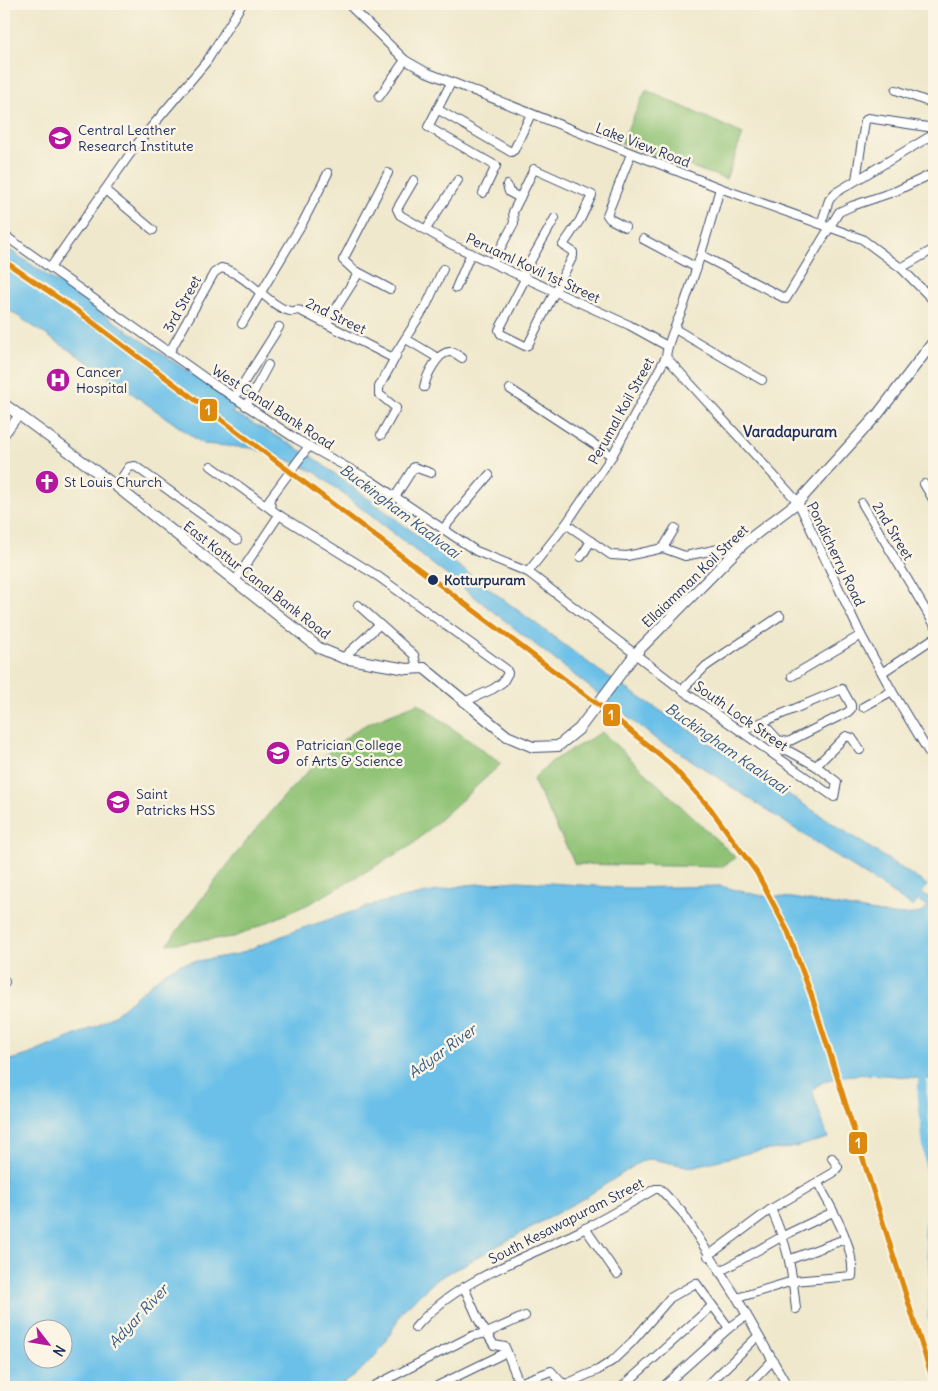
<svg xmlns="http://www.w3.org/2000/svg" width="938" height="1391" font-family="Delius,sans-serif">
<rect width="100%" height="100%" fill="#fcf5e5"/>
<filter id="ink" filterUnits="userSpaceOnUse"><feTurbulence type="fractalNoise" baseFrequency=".02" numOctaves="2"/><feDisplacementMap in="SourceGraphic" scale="10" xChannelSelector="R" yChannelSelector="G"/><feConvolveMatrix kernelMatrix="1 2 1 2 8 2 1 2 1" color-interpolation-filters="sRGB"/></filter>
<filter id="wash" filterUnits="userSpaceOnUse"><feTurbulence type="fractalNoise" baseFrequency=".0096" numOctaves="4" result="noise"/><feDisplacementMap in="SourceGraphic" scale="20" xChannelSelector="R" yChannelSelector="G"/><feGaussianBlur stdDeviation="1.12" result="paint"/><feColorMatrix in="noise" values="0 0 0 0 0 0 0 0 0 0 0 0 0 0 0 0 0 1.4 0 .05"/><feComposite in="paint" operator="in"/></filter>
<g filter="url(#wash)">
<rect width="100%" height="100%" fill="#efe8cc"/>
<g fill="#8fc274" stroke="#557869">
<polygon points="646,90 743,134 726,179 621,143"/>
<path d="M418 703 501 764 412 845 311 903 234 937 167 944C222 874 283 783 355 731 373 719 398 712 418 703Z"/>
<polygon points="602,732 736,858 721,867 575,864 533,780 552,761"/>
</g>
<path fill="#6bc0e8" stroke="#4378a3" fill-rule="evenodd" d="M4 246 231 401 236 406 232 414 238 415 311 456 598 670 927 885 922 893 934 900V1080C902 1077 836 1065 812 1090L828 1138 791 1148 757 1151 691 1167 651 1159 640 1162 586 1197 436 1280 402 1311 387 1340 375 1356 356 1375 339 1387H4V1062L28 1055 97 1026 114 1015 164 973 180 964 238 954 297 930 379 903 466 885 518 881 627 888 720 886 757 895 792 898 893 915 916 914 923 912 928 907 918 900 913 907 670 746 661 743 315 472 288 460 252 448 203 444 95 367 4 307ZM32 1328H62V1358H32Z"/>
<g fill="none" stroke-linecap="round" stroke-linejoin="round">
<polyline stroke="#6bc0e8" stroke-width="9" points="923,1067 922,1095 933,1201 928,1230 934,1268 932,1317 934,1322"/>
</g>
</g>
<g filter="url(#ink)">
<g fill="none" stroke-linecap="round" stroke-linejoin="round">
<g stroke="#3b4b6e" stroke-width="10">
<g id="minor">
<polyline points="348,4 405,60 426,72 720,188 862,239 901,268 934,301"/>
<polyline points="451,83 428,127 496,166 483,193"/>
<polyline points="896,90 934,104"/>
<polyline points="379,97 405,60"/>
<polyline points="437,109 511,152 514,150 531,114"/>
<polyline points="414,180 397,209 400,215 450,244 629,325 667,346"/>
<polyline points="856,180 865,121 868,118 934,128"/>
<polyline points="507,185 509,192 520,198"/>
<polyline points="105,190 153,230"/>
<polyline points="821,224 829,200 835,193 934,134"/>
<polyline points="625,227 610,219 607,215 631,154"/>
<polyline points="426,229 458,180"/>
<polyline points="4,235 208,380 296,439 370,480 476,551 528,572 682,690 834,797 837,782 816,766"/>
<polyline points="643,239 697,268"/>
<polyline points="701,255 786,299 839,212 852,206 896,191 934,173"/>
<polyline points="493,262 514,223 513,212 534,169 592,195 580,220 563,245 573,252 573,256 528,345 525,346 501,334 499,330 526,277"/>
<polyline points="50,268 137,144 207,61 242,4"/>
<polyline points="901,268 934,249"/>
<polyline points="358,272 390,289"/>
<polyline points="522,276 555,218"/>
<polyline points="456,288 471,253"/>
<polyline points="327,323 358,274 343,260 388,173"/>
<polyline points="242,324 303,222 328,173"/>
<polyline points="675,329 762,380"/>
<polyline points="406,339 438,358"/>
<path d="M169 353 214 273 221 268C246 273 271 308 290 311 294 312 296 309 301 311L393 358 427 304 443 269"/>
<polyline points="666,357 798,502 861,635 892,691 934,761"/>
<path d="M424 387C426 377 438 350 451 352 454 352 459 356 462 358"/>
<polyline points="510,389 612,456"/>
<polyline points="234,398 279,327"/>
<polyline points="246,406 268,365"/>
<polyline points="4,435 19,415"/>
<polyline points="381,435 396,408 379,394 379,387 396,356"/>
<polyline points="211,466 279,515 379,577 506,669 508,673 503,682 493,689 464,702"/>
<polyline points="924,484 934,501"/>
<polyline points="116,486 129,467 135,466 237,540"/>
<polyline points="395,497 414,467 431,473"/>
<polyline points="862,503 934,624"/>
<polyline points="272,510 269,500 309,446"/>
<polyline points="566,524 611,555 627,556 663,548 685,556 743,544"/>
<polyline points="443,529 489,475"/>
<polyline points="663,548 675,528"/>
<polyline points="581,557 591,541"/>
<path d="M528 572 566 524 612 456 666 357C668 337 680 318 686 299 699 262 710 226 720 188"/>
<polyline points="235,581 279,515"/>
<polyline points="358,605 414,655 417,667"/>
<polyline points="343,658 379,625"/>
<polyline points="883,672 934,638"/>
<polyline points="792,676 861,635"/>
<polyline points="682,690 706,666 780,616"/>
<polyline points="863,707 892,691"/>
<polyline points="741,731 842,689 851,705 851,709 848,712 788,742 778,740 762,722"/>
<polyline points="770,751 787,750 816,766 846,736 852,738 860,750"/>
<polyline points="4,982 5,982"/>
<path d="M771 1209C788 1246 792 1269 796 1309"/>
<polyline points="585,1228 617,1274"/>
<polyline points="708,1256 771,1209 833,1173 838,1167 832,1158"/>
<polyline points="791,1259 845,1239"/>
<polyline points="719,1272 783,1236 833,1212"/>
<polyline points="464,1287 479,1321 494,1345 505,1347 519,1383 551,1371 561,1382 566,1384 598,1370 612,1361 632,1342 670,1298 696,1283 729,1328"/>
<path d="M737 1298 793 1281 852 1276C855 1245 832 1210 818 1183"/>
<path d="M415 1328C456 1280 523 1259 578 1232 604 1219 629 1204 655 1189H660L682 1212 737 1298 788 1387"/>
<polyline points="372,1387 472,1336 487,1333 525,1316"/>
<polyline points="435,1387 507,1352"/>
<polyline points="622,1387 712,1306"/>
<polyline points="663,1387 729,1328 746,1316"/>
<polyline points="706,1387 758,1336"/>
<polyline points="747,1387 773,1360"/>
</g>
</g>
<g stroke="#3b4b6e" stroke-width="12">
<polyline id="tertiary" points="4,404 116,486 319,648 343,658 407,669 424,668 507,736 533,747 558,746 579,729 636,653 743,544 798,502 878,414 934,341"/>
</g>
<use href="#minor" stroke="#fff" stroke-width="8"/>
<use href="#tertiary" stroke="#fff" stroke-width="10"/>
<g stroke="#fcf5e5" stroke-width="9">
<polyline id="rail-1" points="4,261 79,312 608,712 671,765 710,808 757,873 787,930 811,994 934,1384"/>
</g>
<use href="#rail-1" stroke="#dd890e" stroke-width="5"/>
</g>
</g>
<defs>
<g id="university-disc" transform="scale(1.25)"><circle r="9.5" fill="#b5179e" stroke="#fcf5e5"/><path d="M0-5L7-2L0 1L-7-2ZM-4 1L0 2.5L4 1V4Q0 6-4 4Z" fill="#fff"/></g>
<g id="hospital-disc" transform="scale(1.25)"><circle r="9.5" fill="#b5179e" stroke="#fcf5e5"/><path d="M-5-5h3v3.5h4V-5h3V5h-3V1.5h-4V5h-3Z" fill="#fff"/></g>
<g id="church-disc" transform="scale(1.25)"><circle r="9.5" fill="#b5179e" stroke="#fcf5e5"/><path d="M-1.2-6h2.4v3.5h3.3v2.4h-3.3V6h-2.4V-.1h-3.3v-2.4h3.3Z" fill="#fff"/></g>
<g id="school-disc" transform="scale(1.25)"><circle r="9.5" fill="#b5179e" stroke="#fcf5e5"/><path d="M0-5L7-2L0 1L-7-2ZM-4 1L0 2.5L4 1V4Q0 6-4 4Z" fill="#fff"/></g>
</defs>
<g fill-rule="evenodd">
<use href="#university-disc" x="60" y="138"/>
<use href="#hospital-disc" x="58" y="380"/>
<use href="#church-disc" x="47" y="482"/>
<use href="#university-disc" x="278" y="753"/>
<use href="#school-disc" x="118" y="802"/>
</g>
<circle fill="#1b2f5e" stroke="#fcf5e5" stroke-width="2" cx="433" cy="580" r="6"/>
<g text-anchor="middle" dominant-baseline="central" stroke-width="5" stroke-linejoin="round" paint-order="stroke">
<g font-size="14" fill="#1b2f5e" stroke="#fcf5e5" text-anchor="start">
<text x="78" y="130">Central Leather<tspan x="78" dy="16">Research Institute</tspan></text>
<text x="76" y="372">Cancer<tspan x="76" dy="16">Hospital</tspan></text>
<text x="64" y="482">St Louis Church</text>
<text x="296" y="745">Patrician College<tspan x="296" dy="16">of Arts &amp; Science</tspan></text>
<text x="136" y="794">Saint<tspan x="136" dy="16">Patricks HSS</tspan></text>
</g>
<g font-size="14" fill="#1b2f5e" stroke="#fcf5e5">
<text transform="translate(643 145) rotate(21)">Lake View Road</text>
<text transform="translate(533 268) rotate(25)">Peruaml Kovil 1st Street</text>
<text transform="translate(182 304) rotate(-61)">3rd Street</text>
<text transform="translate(336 316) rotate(26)">2nd Street</text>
<text transform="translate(273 407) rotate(33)">West Canal Bank Road</text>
<text transform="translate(621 411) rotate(-61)">Perumal Koil Street</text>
<text transform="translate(893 531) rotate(59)">2nd Street</text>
<text transform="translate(836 554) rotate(64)">Pondicherry Road</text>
<text transform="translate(695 576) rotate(-44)">Ellaiamman Koil Street</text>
<text transform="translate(257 580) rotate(38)">East Kottur Canal Bank Road</text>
<text transform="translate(741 716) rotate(35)">South Lock Street</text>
<text transform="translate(566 1221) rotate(-27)">South Kesawapuram Street</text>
</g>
<g font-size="14" font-weight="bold" fill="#1b2f5e" stroke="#fcf5e5" text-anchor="start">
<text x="444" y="580">Kotturpuram</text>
</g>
<g font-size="15" font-weight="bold" fill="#1b2f5e" stroke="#fcf5e5">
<text x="790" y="431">Varadapuram</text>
</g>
<g font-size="15" font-style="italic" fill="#335a87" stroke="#fcf5e5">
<text transform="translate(400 511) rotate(37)">Buckingham Kaalvaai</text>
<text transform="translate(727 748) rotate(35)">Buckingham Kaalvaai</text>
<text transform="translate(442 1051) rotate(-36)">Adyar River</text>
<text transform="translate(138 1316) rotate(-47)">Adyar River</text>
</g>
</g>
<g stroke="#fcf5e5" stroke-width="2">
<rect x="199" y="398" width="19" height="24" rx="5" fill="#dd890e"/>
<rect x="602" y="703" width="19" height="24" rx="5" fill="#dd890e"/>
<rect x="848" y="1131" width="20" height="24" rx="5" fill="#dd890e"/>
</g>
<g font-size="14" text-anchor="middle" font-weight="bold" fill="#fff">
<text x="208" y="415">1</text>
<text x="611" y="720">1</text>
<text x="858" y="1148">1</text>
</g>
<rect width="938" height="1391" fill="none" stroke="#fcf5e5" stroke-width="20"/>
<g transform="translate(48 1344) rotate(121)"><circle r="24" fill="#fcf5e5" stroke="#a2a6af"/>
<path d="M0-4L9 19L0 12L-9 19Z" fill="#b5179e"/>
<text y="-8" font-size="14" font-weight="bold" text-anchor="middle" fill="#1b2f5e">N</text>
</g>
</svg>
